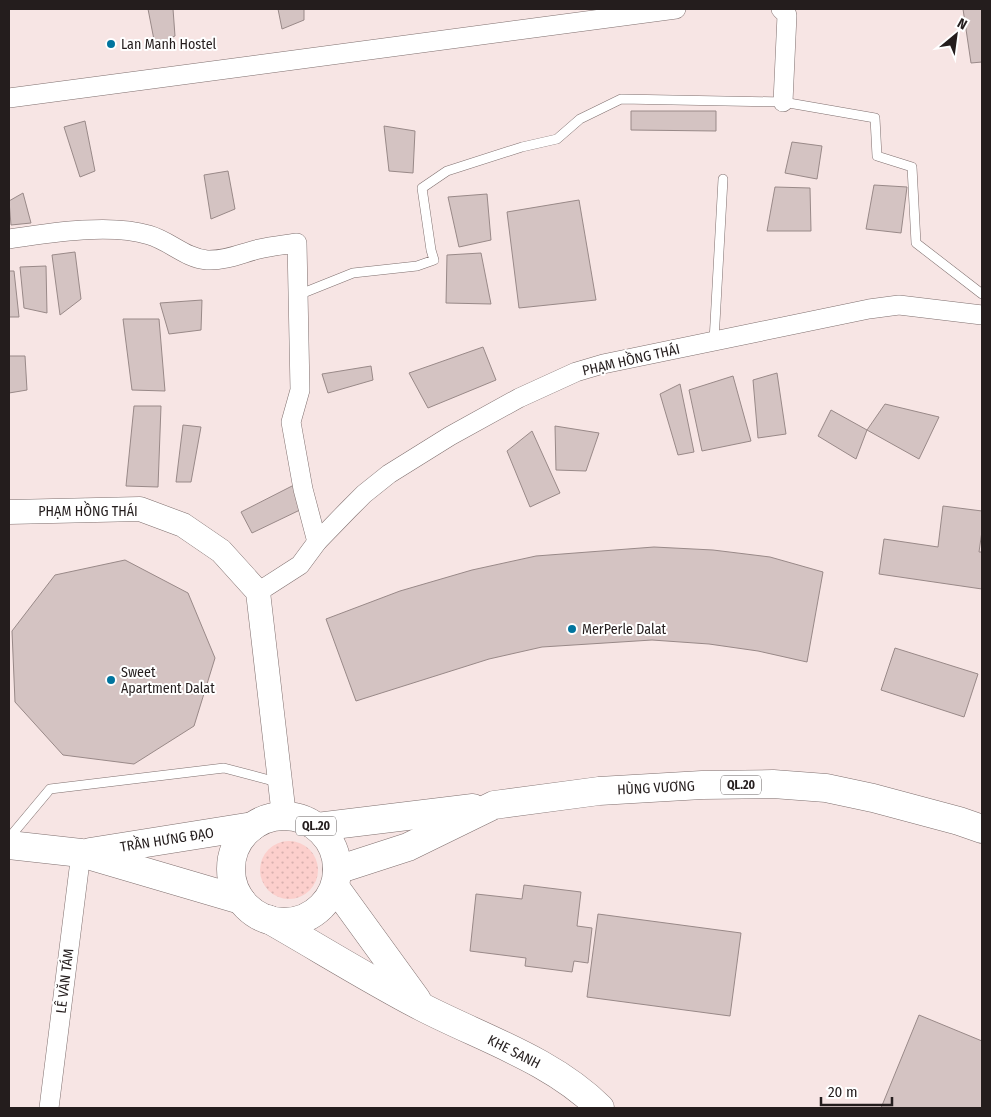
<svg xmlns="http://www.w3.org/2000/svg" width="991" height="1117" font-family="'Fira Sans Condensed',sans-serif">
<defs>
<pattern id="grass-dots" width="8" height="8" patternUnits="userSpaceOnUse" patternTransform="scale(1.25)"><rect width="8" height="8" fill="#fccfcc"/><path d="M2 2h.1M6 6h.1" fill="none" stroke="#d8b1af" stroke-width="1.8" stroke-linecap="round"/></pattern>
</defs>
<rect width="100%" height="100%" fill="#f7e5e4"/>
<circle fill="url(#grass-dots)" cx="289" cy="870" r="29"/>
<g fill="#d4c3c2" stroke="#998988">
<polygon points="148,9 173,9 175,36 155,45"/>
<polygon points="278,9 304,9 304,20 282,29"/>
<polygon points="963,9 982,9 982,62 971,63"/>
<polygon points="631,111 716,111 716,131 631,130"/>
<polygon points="85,121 95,171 80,177 64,127"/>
<polygon points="384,126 415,131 413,173 389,171"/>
<polygon points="792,142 822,146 817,179 785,173"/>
<polygon points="228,171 235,209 211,219 204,175"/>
<polygon points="874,185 907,187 901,233 866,229"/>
<polygon points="775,187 810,188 811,231 767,231"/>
<polygon points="23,193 31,223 11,225 9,201"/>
<polygon points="487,194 491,240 459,247 448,197"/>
<polygon points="579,200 596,300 519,308 507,212"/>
<polygon points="75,252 81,299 60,315 52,255"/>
<polygon points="481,253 491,304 446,303 447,255"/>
<polygon points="46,266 47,313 24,308 20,267"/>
<polygon points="9,271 14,271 19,317 9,317"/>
<polygon points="202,300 201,330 169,334 160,303"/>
<polygon points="123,319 159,319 165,391 132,390"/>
<polygon points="483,347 496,380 428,408 409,373"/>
<polygon points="9,356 25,356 27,390 9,393"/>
<polygon points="371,366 373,380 328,393 322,374"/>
<polygon points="777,373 786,434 758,438 753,380"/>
<polygon points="733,376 751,441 702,451 689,390"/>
<polygon points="680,384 694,452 678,455 660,394"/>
<polygon points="885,404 939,417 919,459 867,430"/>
<polygon points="134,406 161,406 158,487 126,486"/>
<polygon points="831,410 867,430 856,459 818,436"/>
<polygon points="183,425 201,427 191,482 176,482"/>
<polygon points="555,426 599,433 586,471 556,470"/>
<polygon points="532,431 560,493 530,507 507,451"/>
<polygon points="294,485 302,509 252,533 241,512"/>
<polygon points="943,506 982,511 982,531 979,552 982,552 982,589 879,574 884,539 938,547"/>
<polygon points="654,547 713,550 770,557 823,572 807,662 758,651 709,644 652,640 542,647 489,659 356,701 326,619 400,591 472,570 536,556"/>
<polygon points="125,560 188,593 215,658 194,726 134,764 63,755 15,702 12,631 55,575"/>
<polygon points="895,648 978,674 964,717 881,690"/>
<polygon points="524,885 581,892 577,926 592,928 588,963 574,961 572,972 525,966 526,958 470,951 476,894 522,899"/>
<polygon points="598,914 741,933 730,1016 587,997"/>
<polygon points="919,1015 982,1041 982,1108 881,1108"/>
</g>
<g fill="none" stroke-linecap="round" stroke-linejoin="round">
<g stroke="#7f6f6e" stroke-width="10">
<g id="service">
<polyline points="298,295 353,273 417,266 434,260 431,250 422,188 447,171 522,147 557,139 580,119 621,99 783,102 875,118 877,156 912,167 916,243 982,294"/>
<polyline points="714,341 723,179"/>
<polyline points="9,838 50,789 224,768 277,782"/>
</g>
</g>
<g stroke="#7f6f6e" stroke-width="20">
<g id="minor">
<polyline points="781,9 787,15 783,102"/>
<polyline points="9,98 676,9"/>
<path d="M9 239C49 233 110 223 149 235 170 241 185 258 207 260 226 261 242 253 259 249 272 246 284 245 297 243L300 390 291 422 303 489 317 542"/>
<polyline points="258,592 300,565 317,542 349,509 364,494 389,474 450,436 519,398 576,372 603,364 869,309 899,305 982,315"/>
<polyline points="49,1108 81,853"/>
</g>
</g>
<g stroke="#7f6f6e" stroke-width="25">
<polyline id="tertiary" points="9,512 140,509 183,525 221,551 258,592 284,816"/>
</g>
<g stroke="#7f6f6e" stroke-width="29">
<g id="primary">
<polyline points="9,845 81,853 241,900"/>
<polyline points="90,852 253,826"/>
</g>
</g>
<g stroke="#7f6f6e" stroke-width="29">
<g id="trunk">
<circle cx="284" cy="869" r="53"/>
<polyline points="317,827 473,808"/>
<polyline points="337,870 408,847 494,805 599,791 702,785 773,784 826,788 873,798 959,821 982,829"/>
<polyline points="335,887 417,1000"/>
<path d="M268 919C319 948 370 980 422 1007 482 1038 552 1060 600 1108"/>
</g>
</g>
<use href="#service" stroke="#fff" stroke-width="9"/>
<use href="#minor" stroke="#fff" stroke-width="19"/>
<use href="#tertiary" stroke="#fff" stroke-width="24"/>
<use href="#primary" stroke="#fff" stroke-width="28"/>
<use href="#trunk" stroke="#fff" stroke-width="28"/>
</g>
<g fill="#00749e" stroke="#fff" stroke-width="2">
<circle cx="111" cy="44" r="5"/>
<circle cx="572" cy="629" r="5"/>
<circle cx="111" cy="680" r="5"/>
</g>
<g text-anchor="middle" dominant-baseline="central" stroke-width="4" stroke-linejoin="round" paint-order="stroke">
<g fill="#fff" stroke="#666161" stroke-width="1">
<rect x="721" y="775.5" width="40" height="19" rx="4"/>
<rect x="296" y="816.5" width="40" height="19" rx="4"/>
</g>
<g font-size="12" font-weight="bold" fill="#241d1d">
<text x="741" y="785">QL.20</text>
<text x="316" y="826">QL.20</text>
</g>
<g font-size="14" fill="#241d1d" stroke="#fff" text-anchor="start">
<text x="121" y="44">Lan Manh Hostel</text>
<text x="582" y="629">MerPerle Dalat</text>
<text x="121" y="672">Sweet<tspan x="121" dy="16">Apartment Dalat</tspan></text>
</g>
<g font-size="14" fill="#241d1d" stroke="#fff">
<text transform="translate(631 360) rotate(-13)">PHẠM HỒNG THÁI</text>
<text x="88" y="511">PHẠM HỒNG THÁI</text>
<text transform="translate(656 788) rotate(-3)">HÙNG VƯƠNG</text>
<text transform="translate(167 840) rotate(-9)">TRẦN HƯNG ĐẠO</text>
<text transform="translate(65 981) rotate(-83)">LÊ VĂN TÁM</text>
<text transform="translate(514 1052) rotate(27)">KHE SANH</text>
</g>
</g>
<rect width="991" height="1117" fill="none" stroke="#241d1d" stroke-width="20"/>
<g transform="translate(956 35) rotate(29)" stroke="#ffffff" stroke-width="4" paint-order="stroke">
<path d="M0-4L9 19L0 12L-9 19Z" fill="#241d1d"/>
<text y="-8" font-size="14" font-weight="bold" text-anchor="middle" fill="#241d1d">N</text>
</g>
<path d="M821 1097v8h71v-8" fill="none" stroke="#241d1d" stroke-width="2.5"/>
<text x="828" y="1097" font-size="15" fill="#241d1d" stroke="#ffffff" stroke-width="4" paint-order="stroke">20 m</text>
</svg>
